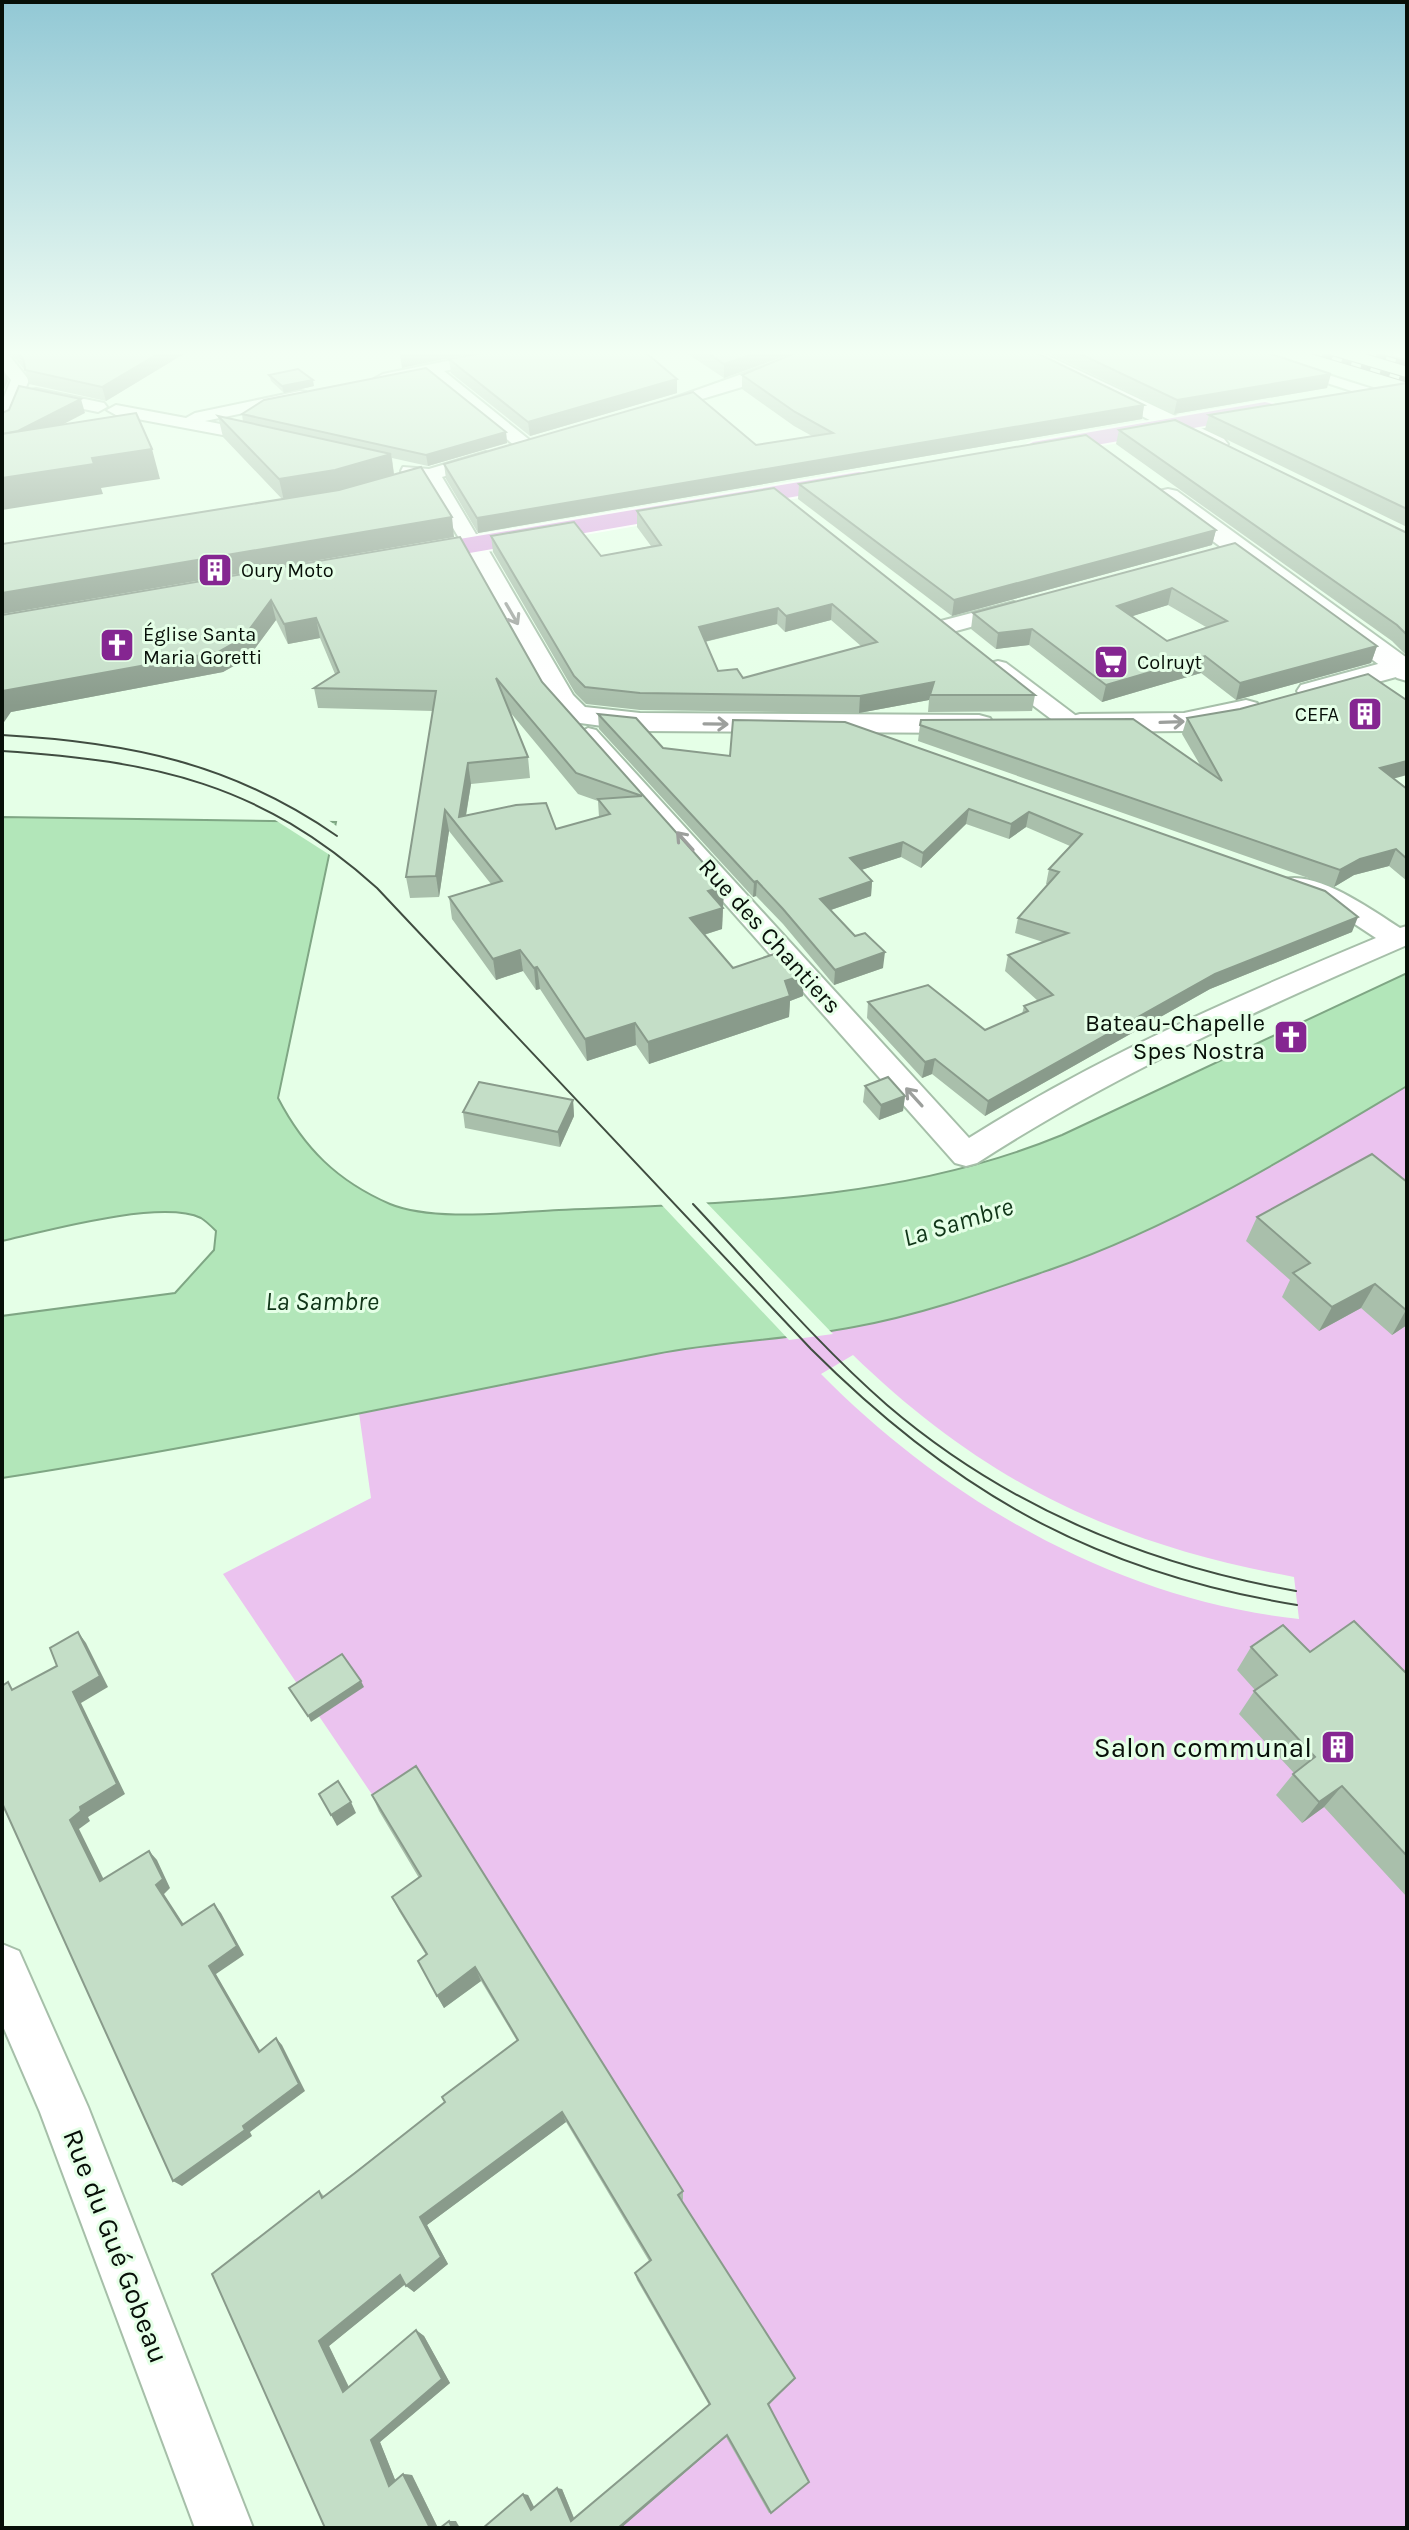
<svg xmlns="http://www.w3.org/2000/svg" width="1409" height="2530" font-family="Karla,sans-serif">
<rect width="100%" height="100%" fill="#e5ffe7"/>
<path fill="#ebc3ef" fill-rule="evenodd" d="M1407 1086V2528H592L735 2393 373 1796 223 1574 371 1498 359 1413 667 1351 855 1327 952 1302 1056 1268 1143 1233 1278 1163ZM853 1355C984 1482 1114 1544 1294 1577L1299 1619C1118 1600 946 1501 821 1374Z"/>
<path fill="#b2e6b9" stroke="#7fa684" stroke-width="2" d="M2 817 336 822 278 1098C304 1148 337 1181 390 1204 434 1222 511 1212 559 1210 730 1203 902 1201 1062 1135L1407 973V1086C1293 1154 1178 1225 1052 1269 988 1291 921 1315 854 1327 789 1340 721 1341 656 1354 438 1397 221 1444 2 1478V1316L175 1293 214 1250 216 1231C212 1227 206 1221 201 1218 161 1199 46 1231 2 1241Z"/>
<g fill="#e5ffe7">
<polygon points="272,818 327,819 339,828 333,857"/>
<polygon points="703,1199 833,1334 789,1340 659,1202"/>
</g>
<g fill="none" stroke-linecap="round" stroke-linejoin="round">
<g stroke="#a6bfa9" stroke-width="4">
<g id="minor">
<polygon points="491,352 521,352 519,356 444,371 532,442 532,450 520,450 428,375 383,384 374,379 383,374"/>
<polygon points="804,352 826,352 762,381 652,414 643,409"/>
<polygon points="1231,352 1256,352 1379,391 1370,396 1364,395"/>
<polygon points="1392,352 1407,352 1407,359 1394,356"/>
<polygon points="2,353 8,354 29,380 11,423 2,428 2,402 11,380 2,369"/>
<polygon points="36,389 104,403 107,407 98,412 30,398 30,390"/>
<polygon points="300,391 306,392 306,400 205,421 271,434 274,438 265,443 116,415 107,410 116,405 186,418 195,413"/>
<polygon points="486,452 495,458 493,462 442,477 483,546 480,550 466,550 426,482 384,494 374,488 406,476 401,471 403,467 429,469"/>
<polygon points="1014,602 1025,608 1022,613 945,634 934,627 937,622"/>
<polygon points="998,661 1006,663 1079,718 1083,723 1079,728 1063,728 990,673 987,668 990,663"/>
<path d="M588 728 596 730 969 1138C1097 1057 1237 996 1376 938L1329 907 1285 891 1281 885 1285 879C1318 871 1372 910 1400 928L1407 926V945C1259 1009 1113 1075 977 1163L966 1166 955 1163 580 740 576 735Z"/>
<polygon points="2,1944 19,1951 88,2107 253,2528 195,2528 40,2112 2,2024"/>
</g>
</g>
<g stroke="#a6bfa9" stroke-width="4">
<g id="tertiary">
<polygon points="473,538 486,546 573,695 585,707 640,713 979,715 990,718 994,724 990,730 979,733 640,731 565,721 546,700 460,546"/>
<polygon points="1400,658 1407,660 1407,674 1312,700 1301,697 1297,691 1301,685"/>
<polygon points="1246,700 1257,703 1261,709 1257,715 1184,731 1080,732 1069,729 1065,723 1069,717 1080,714 1184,713"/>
</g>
</g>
<g stroke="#a6bfa9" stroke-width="4">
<g id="secondary">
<polygon points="1013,352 1040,352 1224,439 1228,444 1224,449 1208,449"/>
<polygon points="1168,489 1177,491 1407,658 1407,681 1397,678 1159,501 1156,496 1159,491"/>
</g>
</g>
<g stroke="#fff" stroke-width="4">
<g id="primary">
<polygon points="1265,402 1273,404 1276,409 1273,414 1033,456 1021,449 1033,442"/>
<polygon points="859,472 868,474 871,479 868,484 406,564 397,562 393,556 397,550 406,548"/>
</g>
</g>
<use href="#minor" fill="#fff" fill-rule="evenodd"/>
<use href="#tertiary" fill="#fff" fill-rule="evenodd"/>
<use href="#secondary" fill="#fff" fill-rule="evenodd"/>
<use href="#primary" fill="#dfa6e5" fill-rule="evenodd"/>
<g stroke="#404d41" stroke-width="2">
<path d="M2 735C128 742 232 763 337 836"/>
<path d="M2 751C155 761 260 783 377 888L811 1349C955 1493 1095 1572 1297 1605"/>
<path d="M693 1204C757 1272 817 1344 887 1405 1005 1506 1144 1564 1296 1591"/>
</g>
<g stroke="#404d41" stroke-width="5">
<g id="rail">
<polyline points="1313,352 1407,380"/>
<polyline points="1367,352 1407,364"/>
</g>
</g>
<use href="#rail" stroke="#e5ffe7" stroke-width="3" stroke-dasharray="10" stroke-linecap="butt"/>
</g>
<g fill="#a9bfab" fill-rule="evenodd">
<polygon points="9,352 187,352 106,401 29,384 25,370"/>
<polygon points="685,352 796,352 724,378"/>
<polygon points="1046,352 1265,352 1327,388 1174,414"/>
<polygon points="449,359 677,393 530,436 451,373"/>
<polygon points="269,375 314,386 284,393 271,381"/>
<polygon points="742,375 1144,405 1142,419 478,533 446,479 444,464 756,445 812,436 794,426 742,389"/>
<polygon points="1407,383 1407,527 1205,429 1209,415"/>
<polygon points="242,414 506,432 507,443 428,466 392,458 394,474 454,537 2,614 2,544 282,499 223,437 218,416 243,422"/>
<polygon points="1119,430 1407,533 1407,656 1392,641 1116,444"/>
<polygon points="799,484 1216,530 1212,545 952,616 798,499"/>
<path d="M637 511 1035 695 1032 711 928 712 929 700 859 713 640 710 586 704 575 693 493 552 491 536 601 556 651 546 637 527ZM831 620 861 646 743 678 718 671 705 642 777 624 785 632Z"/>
<path d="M460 537 542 682 724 886 722 929 704 935 733 968 803 996 790 1001 789 1017 649 1064 636 1045 587 1061 540 989 536 990 523 971 496 980 452 919 449 897 491 884 449 831 439 897 410 898 406 877 433 711 318 708 314 688 335 674 320 638 288 644 276 620 248 658 223 672 11 712 2 615ZM510 712 578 794 598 801 599 817 556 829 466 816 471 784 530 778 528 757Z"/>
<path d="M1235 543 1377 646 1371 663 1236 700 1201 673 1102 702 1029 645 996 649 971 629 973 613ZM1168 605 1206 627 1167 641 1132 616Z"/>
<polygon points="1405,699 1394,779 1407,789 1407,881 1389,866 1354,875 1334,887 918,741 920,725 1200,765 1182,734 1187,718"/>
<polygon points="598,714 663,748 730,756 845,722 1352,932 1210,989 985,1116 932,1074 922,1078 867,1018 868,1002 985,1030 1022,1014 1024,1006 1038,1001 1005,971 1008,955 1043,942 1015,933 1018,918 1048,885 1046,884 1049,869 1070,846 1026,827 1009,839 966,824 921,868 901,857 861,870 872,881 871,896 831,910 883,968 834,985 783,924 756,896 753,897 599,729"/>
<polygon points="865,1086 905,1096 903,1111 879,1120 863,1102"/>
<polygon points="573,1100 574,1116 560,1147 465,1128 463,1112"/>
<polygon points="1407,1182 1407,1325 1392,1335 1361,1308 1319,1331 1282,1297 1290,1280 1246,1241 1257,1217"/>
<polygon points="1251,1647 1310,1652 1407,1674 1407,1897 1324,1807 1302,1823 1276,1795 1294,1773 1239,1714 1255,1690 1237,1670"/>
<polygon points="372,1795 683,2191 683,2199 682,2201 795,2378 769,2405 771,2513 769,2513 726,2437 621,2528 483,2528 523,2494 528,2495 534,2507 562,2489 574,2518 709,2405 637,2280 635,2273 649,2261 566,2122 427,2225 448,2264 414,2292 405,2284 329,2346 349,2387 416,2330 424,2336 450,2383 380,2442 395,2480 403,2474 412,2475 438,2528 325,2528 319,2191 324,2196 445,2102 517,2041 481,1981 444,2008 418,1961 426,1955 399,1911 392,1897 419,1878 379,1811"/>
</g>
<g fill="#899b8b">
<polygon points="161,352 187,352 106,401 102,387"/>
<polygon points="412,352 478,352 402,368 400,354"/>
<polygon points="759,352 796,352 724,378 724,364"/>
<polygon points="3,367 8,381 2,394 2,370"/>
<polygon points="1331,374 1327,388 1174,414 1177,400"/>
<polygon points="677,379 677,393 530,436 528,422"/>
<polygon points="313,380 314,386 284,393 282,386"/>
<polygon points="81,399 85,413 2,456 2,439"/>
<polygon points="1144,405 1142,419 478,533 477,518"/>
<polygon points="506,432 507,443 428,466 426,455"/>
<polygon points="152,449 160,479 101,488 103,494 2,510 2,478 92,458"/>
<polygon points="391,454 394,475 339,492 284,501 279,479"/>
<polygon points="452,517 454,537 2,614 2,593"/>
<polygon points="1216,530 1212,545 952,616 954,600"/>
<polygon points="1172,588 1168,605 1114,622 1117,606"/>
<polygon points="271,600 276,620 248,658 223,672 11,712 2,725 3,691"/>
<polygon points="832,604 831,620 785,632 786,616"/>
<polygon points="778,608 777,624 699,643 699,627"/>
<polygon points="316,618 320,638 288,644 284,624"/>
<polygon points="1032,629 1029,645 996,649 998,633"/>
<polygon points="1377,646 1371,663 1236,700 1240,683"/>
<polygon points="1205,656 1201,673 1102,702 1106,685"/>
<polygon points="934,682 929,700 859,713 860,696"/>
<polygon points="1407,761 1407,775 1374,784 1380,768"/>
<polygon points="468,763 471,784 463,832 459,817"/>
<polygon points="969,809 966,824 921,868 923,853"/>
<polygon points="445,810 449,831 439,897 436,876"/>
<polygon points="1029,812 1026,827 1009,839 1011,824"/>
<polygon points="903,842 901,857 849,874 850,858"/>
<polygon points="1396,849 1389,866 1354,875 1334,887 1340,870 1360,859"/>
<polygon points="757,881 756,896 753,897 754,882"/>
<polygon points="872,881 871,896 819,914 820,899"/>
<polygon points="724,886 722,929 690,939 690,918 708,891"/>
<polygon points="1358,917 1352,932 1210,989 985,1116 988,1101 1215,974"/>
<polygon points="520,950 523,971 496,980 493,959"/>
<polygon points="885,952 883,968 834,985 835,970"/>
<polygon points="537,967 540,989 536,990 534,968"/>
<polygon points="804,975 803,996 790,1001 789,1017 649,1064 648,1042 785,981"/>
<polygon points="635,1023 636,1045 587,1061 585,1039"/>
<polygon points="935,1059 932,1074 922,1078 925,1062"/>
<polygon points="905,1096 903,1111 879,1120 881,1105"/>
<polygon points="573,1100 574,1116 560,1147 558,1132"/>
<polygon points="1375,1284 1361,1308 1319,1331 1332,1307"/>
<polygon points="1406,1310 1407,1310 1407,1325 1392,1335"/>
<polygon points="78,1632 86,1643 108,1687 81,1703 125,1794 88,1817 90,1821 79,1829 109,1890 100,1881 70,1820 73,1692"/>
<polygon points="361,1681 364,1687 311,1722 308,1716"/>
<polygon points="1342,1786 1324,1807 1302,1823 1319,1802"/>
<polygon points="351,1802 356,1813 337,1826 331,1815"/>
<polygon points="149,1851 157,1860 170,1888 164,1894 190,1934 182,1925 156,1885"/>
<polygon points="214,1904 221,1913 244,1955 216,1974 265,2059 259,2052 209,1966"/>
<polygon points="475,1967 481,1981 444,2008 437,1996"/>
<polygon points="276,2038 282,2045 305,2091 250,2132 252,2136 182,2186 173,2181 243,2126"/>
<polygon points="562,2112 566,2122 427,2225 448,2264 414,2292 406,2286 420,2217"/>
<polygon points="400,2275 408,2282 329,2346 353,2396 343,2392 319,2341"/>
<polygon points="416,2330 424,2336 450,2383 380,2442 398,2487 389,2486 371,2440"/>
<polygon points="727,2435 726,2437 621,2528 618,2528"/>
<polygon points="403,2474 412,2475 438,2528 430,2528"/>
<polygon points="557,2488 562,2489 575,2521 571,2521"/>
<polygon points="523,2494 528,2495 536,2511 531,2510"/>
<polygon points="449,2521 456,2521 460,2528 452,2528"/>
</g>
<g fill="#c4dec7" stroke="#899b8b" stroke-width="2" fill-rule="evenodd">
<polygon points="17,352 161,352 102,387 25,370 24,361"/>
<polygon points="487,352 645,352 677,379 528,422 449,359"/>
<polygon points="706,352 759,352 724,364"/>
<polygon points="798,352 1035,352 1144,405 477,518 444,464 693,392 756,445 833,433 795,412 742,375"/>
<polygon points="1076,352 1265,352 1331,374 1177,400"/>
<polygon points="426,368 506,432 426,455 242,414 264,400"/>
<polygon points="298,369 313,380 282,386 269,375"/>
<polygon points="1407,383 1407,509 1209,415"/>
<polygon points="19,386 81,399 18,431 2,434 2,413 9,410"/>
<polygon points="136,413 152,449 92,458 94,464 2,478 2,434"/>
<polygon points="218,416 391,454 335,470 279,479"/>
<polygon points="1175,420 1407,533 1407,635 1397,625 1119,430"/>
<polygon points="1086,435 1216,530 954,600 799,484"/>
<polygon points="421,467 452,517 2,593 2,544 339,490"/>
<path d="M774 488 1035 695H930L934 682 860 696 640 693 585 687 574 676 491 536 574 522 601 556 661 545 637 511ZM832 604 877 642 743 678 737 669 718 671 699 627 778 608 786 616Z"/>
<path d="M460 537 542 682 724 886 708 891 723 908 690 918 733 968 783 951 804 975 785 981 790 996 648 1042 635 1023 585 1039 537 967 534 968 520 950 493 959 449 897 502 881 445 810 436 876 406 877 436 691 314 688 339 672 316 618 284 624 271 600 243 638 218 652 3 691 2 693V615ZM496 678 576 773 642 796 598 799 610 814 556 829 546 803 516 805 459 817 468 763 528 757Z"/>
<path d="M1235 543 1377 646 1240 683 1205 656 1106 685 1032 629 998 633 973 613ZM1172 588 1227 621 1167 641 1117 606Z"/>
<polygon points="1368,674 1405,699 1407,699 1407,761 1380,768 1407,789 1407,859 1396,849 1360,859 1340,870 920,725 921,720 1133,719 1222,781 1187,718 1240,709"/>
<polygon points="598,714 636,718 663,748 730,756 733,720 845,722 1325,891 1358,917 1215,974 988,1101 935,1059 925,1062 868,1002 928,985 985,1030 1028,1011 1024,1006 1053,995 1008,955 1068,933 1018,918 1059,872 1049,869 1082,834 1029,812 1011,824 969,809 923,853 903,842 850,858 872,881 820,899 855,936 865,933 885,952 835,970 783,909 757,881 754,882"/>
<polygon points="888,1077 905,1096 881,1105 865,1086"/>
<polygon points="479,1082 573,1100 558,1132 463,1112"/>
<polygon points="1372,1154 1407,1182 1407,1310 1406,1310 1375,1284 1332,1307 1293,1273 1310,1263 1257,1217"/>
<polygon points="1354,1621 1407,1674 1407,1856 1342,1786 1319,1802 1293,1774 1315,1757 1254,1691 1277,1675 1251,1647 1283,1625 1310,1652"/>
<polygon points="78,1632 100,1676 73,1692 117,1784 80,1807 81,1811 70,1820 100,1881 149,1851 163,1879 156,1885 182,1925 214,1904 237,1946 209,1966 259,2052 276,2038 299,2084 243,2126 245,2130 173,2181 2,1803 2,1686 8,1682 12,1690 57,1666 50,1648"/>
<polygon points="342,1654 361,1681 308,1716 289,1688"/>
<polygon points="416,1766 683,2191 678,2195 795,2378 768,2404 809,2482 771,2513 727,2435 618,2528 483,2528 523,2494 531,2510 557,2488 571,2521 710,2404 635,2273 651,2260 562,2112 420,2217 441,2257 406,2286 400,2275 319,2341 343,2392 416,2330 442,2379 371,2440 389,2486 403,2474 430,2528 325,2528 212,2274 319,2191 322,2198 355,2173 445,2102 442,2097 518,2040 475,1967 437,1996 418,1961 427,1954 392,1897 421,1876 372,1795"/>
<polygon points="338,1781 351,1802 331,1815 319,1794"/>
<polygon points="449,2521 452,2528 440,2528"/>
</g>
<defs><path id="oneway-shaft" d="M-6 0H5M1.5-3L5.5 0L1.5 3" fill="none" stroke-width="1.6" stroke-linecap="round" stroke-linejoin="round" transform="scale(2)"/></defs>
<g stroke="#9c9f9c">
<use href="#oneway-shaft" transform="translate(512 614) rotate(60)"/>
<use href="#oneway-shaft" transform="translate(1172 722) rotate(-2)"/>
<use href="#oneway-shaft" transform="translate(716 724) rotate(1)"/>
<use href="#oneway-shaft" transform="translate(685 841) rotate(-132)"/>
<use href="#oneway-shaft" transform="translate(914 1097) rotate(-132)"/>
</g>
<linearGradient id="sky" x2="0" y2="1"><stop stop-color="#92c8d5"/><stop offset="0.5" stop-color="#f3fff4"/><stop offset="1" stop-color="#f3fff4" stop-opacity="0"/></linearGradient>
<rect width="1409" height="706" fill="url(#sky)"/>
<defs>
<g id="building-square" transform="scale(1.8)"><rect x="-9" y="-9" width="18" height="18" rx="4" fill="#852691" stroke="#e5ffe7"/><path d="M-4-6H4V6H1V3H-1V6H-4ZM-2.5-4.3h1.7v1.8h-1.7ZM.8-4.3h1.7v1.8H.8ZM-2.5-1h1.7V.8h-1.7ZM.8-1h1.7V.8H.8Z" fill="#fff"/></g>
<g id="church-square" transform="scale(1.8)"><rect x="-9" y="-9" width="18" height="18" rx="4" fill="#852691" stroke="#e5ffe7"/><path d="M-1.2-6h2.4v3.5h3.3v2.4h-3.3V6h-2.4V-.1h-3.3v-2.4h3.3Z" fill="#fff"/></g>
<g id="supermarket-square" transform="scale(1.8)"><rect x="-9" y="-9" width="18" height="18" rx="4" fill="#852691" stroke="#e5ffe7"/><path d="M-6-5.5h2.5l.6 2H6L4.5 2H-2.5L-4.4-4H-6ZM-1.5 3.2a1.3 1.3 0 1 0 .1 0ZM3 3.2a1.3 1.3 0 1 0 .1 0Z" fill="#fff"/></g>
</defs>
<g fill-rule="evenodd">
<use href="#building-square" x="215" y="570"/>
<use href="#church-square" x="117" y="645"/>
<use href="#supermarket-square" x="1111" y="662"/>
<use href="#building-square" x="1365" y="714"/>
<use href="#church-square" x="1291" y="1037"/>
<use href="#building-square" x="1338" y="1747"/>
</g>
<g text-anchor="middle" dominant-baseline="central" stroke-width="6" stroke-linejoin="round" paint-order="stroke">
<g font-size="20" fill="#070f08" stroke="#e5ffe7" text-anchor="start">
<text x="241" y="570">Oury Moto</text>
<text x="143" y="634">Église Santa<tspan x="143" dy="23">Maria Goretti</tspan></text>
<text x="1137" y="662">Colruyt</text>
<text x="1339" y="714" text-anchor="end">CEFA</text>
</g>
<g font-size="24" fill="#070f08" stroke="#e5ffe7">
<text transform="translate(770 936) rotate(48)">Rue des Chantiers</text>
</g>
<g font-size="24" fill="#070f08" stroke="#e5ffe7" text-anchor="end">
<text x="1265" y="1023">Bateau-Chapelle<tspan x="1265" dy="28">Spes Nostra</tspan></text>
</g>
<g font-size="26" font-style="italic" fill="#103518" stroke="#e5ffe7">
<text transform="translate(958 1222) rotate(-17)">La Sambre</text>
<text x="322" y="1301">La Sambre</text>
</g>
<g font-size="28" fill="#070f08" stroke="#e5ffe7" text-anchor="end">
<text x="1312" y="1747">Salon communal</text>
</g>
<g font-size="28" fill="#070f08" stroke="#e5ffe7">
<text transform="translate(116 2246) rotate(69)">Rue du Gué Gobeau</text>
</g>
</g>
<rect width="1409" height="2530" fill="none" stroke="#070f08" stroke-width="8"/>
</svg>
